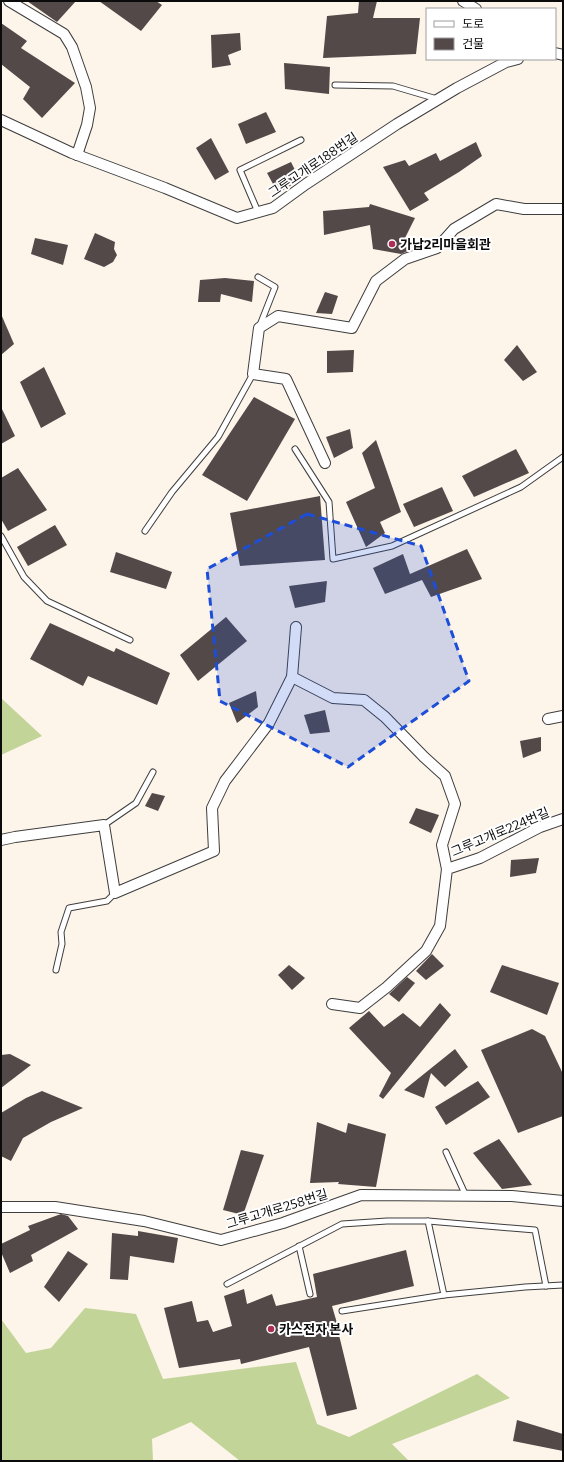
<svg xmlns="http://www.w3.org/2000/svg" width="564" height="1462" font-family="Bitter,'Noto Sans KR',serif">
<rect width="100%" height="100%" fill="#fdf4ea"/>
<g fill="#c2d498">
<polygon points="1,698 42,736 1,755"/>
<polygon points="85,1308 136,1314 163,1379 296,1362 317,1424 349,1437 477,1374 510,1398 392,1444 409,1461 240,1461 191,1422 152,1439 153,1461 1,1461 1,1319 26,1353 51,1348"/>
</g>
<g fill="#524948">
<polygon points="27,1 76,1 57,22"/>
<polygon points="99,1 156,1 162,5 141,31"/>
<polygon points="359,1 377,1 373,18 420,18 416,54 323,58 327,16 358,13"/>
<polygon points="1,23 27,41 21,48 75,83 42,118 23,99 30,87 1,64"/>
<polygon points="240,33 241,50 228,55 231,65 212,68 211,35"/>
<polygon points="284,63 330,67 329,94 285,89"/>
<polygon points="266,112 276,132 246,144 238,124"/>
<polygon points="211,138 229,172 215,180 196,148"/>
<polygon points="476,142 482,156 459,172 424,193 429,200 410,211 383,167 405,160 409,166 436,153 440,161"/>
<polygon points="291,162 300,180 278,193 267,173"/>
<polygon points="370,204 415,218 405,238 413,240 410,250 401,254 373,249 370,225 324,235 323,211 369,207"/>
<polygon points="95,233 115,242 114,249 117,255 113,262 104,267 84,259"/>
<polygon points="35,238 68,245 63,265 31,254"/>
<polygon points="225,278 254,281 252,302 221,294 220,302 198,302 200,280"/>
<polygon points="325,292 338,296 332,314 316,313"/>
<polygon points="1,314 14,344 1,355"/>
<polygon points="517,345 537,372 523,381 504,360"/>
<polygon points="354,350 353,372 327,373 327,351"/>
<polygon points="44,367 66,414 41,428 20,382"/>
<polygon points="254,397 295,419 247,501 202,475"/>
<polygon points="1,407 15,436 1,444"/>
<polygon points="350,429 353,448 334,458 326,437"/>
<polygon points="376,440 401,512 380,522 385,533 366,547 346,502 375,488 362,453"/>
<polygon points="516,449 529,473 474,497 462,476"/>
<polygon points="18,468 47,510 8,531 1,519 1,478"/>
<polygon points="442,487 453,511 414,527 403,504"/>
<polygon points="320,496 325,560 240,566 230,513"/>
<polygon points="55,525 67,545 28,566 17,547"/>
<polygon points="467,549 482,579 431,597 422,580 385,594 373,568 403,554 410,574"/>
<polygon points="116,552 172,572 166,589 110,572"/>
<polygon points="327,581 325,602 295,608 289,586"/>
<polygon points="226,617 247,641 198,681 180,655"/>
<polygon points="50,623 114,652 116,648 170,673 157,705 88,676 83,686 30,659"/>
<polygon points="256,691 258,707 237,723 229,703"/>
<polygon points="325,710 330,732 310,734 304,715"/>
<polygon points="541,737 541,751 523,758 520,741"/>
<polygon points="152,793 165,796 158,811 145,806"/>
<polygon points="416,808 439,815 431,833 409,823"/>
<polygon points="539,858 536,873 510,877 511,860"/>
<polygon points="432,954 444,966 426,980 416,971"/>
<polygon points="289,965 305,978 292,990 278,975"/>
<polygon points="502,965 559,983 547,1015 490,992"/>
<polygon points="407,977 415,983 399,1002 389,994"/>
<polygon points="440,1003 451,1015 383,1099 379,1096 391,1073 349,1028 369,1011 384,1027 403,1013 420,1027"/>
<polygon points="532,1029 545,1036 563,1074 563,1116 518,1133 481,1050"/>
<polygon points="455,1049 468,1067 445,1087 431,1073 424,1098 404,1090"/>
<polygon points="10,1054 31,1065 1,1088 1,1055"/>
<polygon points="478,1081 490,1097 446,1125 435,1107"/>
<polygon points="42,1091 83,1108 51,1122 23,1138 11,1161 1,1156 1,1113 26,1098"/>
<polygon points="317,1122 346,1133 348,1123 386,1134 376,1187 338,1184 339,1182 310,1183"/>
<polygon points="499,1139 505,1147 532,1185 502,1189 473,1153"/>
<polygon points="241,1150 264,1155 243,1215 223,1210"/>
<polygon points="61,1214 68,1216 78,1229 31,1255 33,1261 10,1273 1,1252 1,1244 30,1230 28,1226"/>
<polygon points="138,1231 178,1238 174,1263 130,1256 128,1280 110,1279 112,1233 138,1236"/>
<polygon points="406,1250 414,1286 332,1306 339,1330 338,1331 357,1409 327,1416 309,1347 241,1364 240,1359 179,1368 164,1308 192,1301 197,1322 208,1320 213,1332 232,1326 224,1296 244,1289 247,1304 272,1294 276,1306 317,1297 313,1274"/>
<polygon points="68,1251 88,1264 59,1302 44,1287"/>
<polygon points="517,1420 563,1434 563,1451 513,1441"/>
</g>
<g fill="none" stroke-linecap="round" stroke-linejoin="round">
<g stroke="#3e3e3e" stroke-width="7">
<g id="service">
<polyline points="335,85 393,86 437,99"/>
<polyline points="258,212 240,170 301,140"/>
<polyline points="258,277 275,287 260,325"/>
<polyline points="295,449 329,502 333,559 392,546 521,487 563,457"/>
<polyline points="145,531 172,492 218,437 253,374"/>
<polyline points="1,536 24,577 47,601 130,640"/>
<polyline points="104,825 136,803 153,772"/>
<polyline points="56,970 62,944 61,932 69,908 107,901 115,893"/>
<polyline points="446,1152 466,1196"/>
<polyline points="428,1221 444,1295"/>
<polyline points="299,1246 310,1294"/>
<polyline points="227,1284 342,1224 387,1221 428,1221 535,1230 546,1286"/>
<polyline points="342,1311 444,1295 525,1287 563,1285"/>
</g>
</g>
<g stroke="#3e3e3e" stroke-width="12">
<g id="minor">
<polyline points="9,1 64,34 72,47 86,87 90,108 87,125 77,155"/>
<polyline points="463,1 476,9"/>
<polyline points="555,53 563,55"/>
<polyline points="1,120 72,153 165,188 237,218 273,208 306,184 397,124 457,88 506,62 518,59"/>
<polyline points="325,463 286,379 253,374 259,328 278,316 352,328 376,281 405,259 437,248 454,229 496,204 524,209 563,209"/>
<polyline points="292,677 333,698 364,700 385,717 424,757 445,776 455,804 442,845 447,869"/>
<polyline points="548,719 563,716"/>
<polyline points="1,840 15,837 104,825 115,893 214,851 212,808 225,781 269,723 292,677 296,627"/>
<polyline points="332,1004 360,1008 387,987 426,951 440,926 447,869 480,858 540,827 563,819"/>
<polyline points="1,1207 55,1207 144,1221 221,1240 283,1223 361,1195 512,1196 563,1201"/>
</g>
</g>
<use href="#service" stroke="#fff" stroke-width="5"/>
<use href="#minor" stroke="#fff" stroke-width="10"/>
</g>
<path fill="#1d4ed8" fill-opacity="0.2" stroke="#1d4ed8" stroke-width="3" stroke-dasharray="8 5" stroke-linejoin="round" d="M307 514 421 546 469 681 348 767 220 701 207 569Z"/>
<g fill="#ae2f56" stroke="#fff" stroke-width="1.5">
<circle cx="392" cy="244" r="4"/>
<circle cx="271" cy="1329" r="4"/>
</g>
<g text-anchor="middle" dominant-baseline="central" stroke-width="4" stroke-linejoin="round" paint-order="stroke">
<g font-size="13" fill="#0b0b0b" stroke="#fff">
<text transform="translate(313 165) rotate(-34)">그루고개로188번길</text>
<text transform="translate(500 832) rotate(-23)">그루고개로224번길</text>
<text transform="translate(277 1209) rotate(-17)">그루고개로258번길</text>
</g>
<g font-size="13" font-weight="bold" fill="#0b0b0b" stroke="#fff" text-anchor="start">
<text x="400" y="244">가납2리마을회관</text>
<text x="279" y="1329">카스전자 본사</text>
</g>
</g>
<rect width="564" height="1462" fill="none" stroke="#0b0b0b" stroke-width="4"/>
<rect x="426" y="8" width="130" height="52" fill="#ffffff" stroke="#9d9d9d"/>
<rect x="434" y="21" width="20" height="6" fill="#ffffff" stroke="#9d9d9d"/>
<text x="462" y="28" font-size="12" fill="#0b0b0b">도로</text>
<rect x="434" y="38" width="20" height="12" fill="#524948" stroke="#9d9d9d"/>
<text x="462" y="48" font-size="12" fill="#0b0b0b">건물</text>
</svg>
